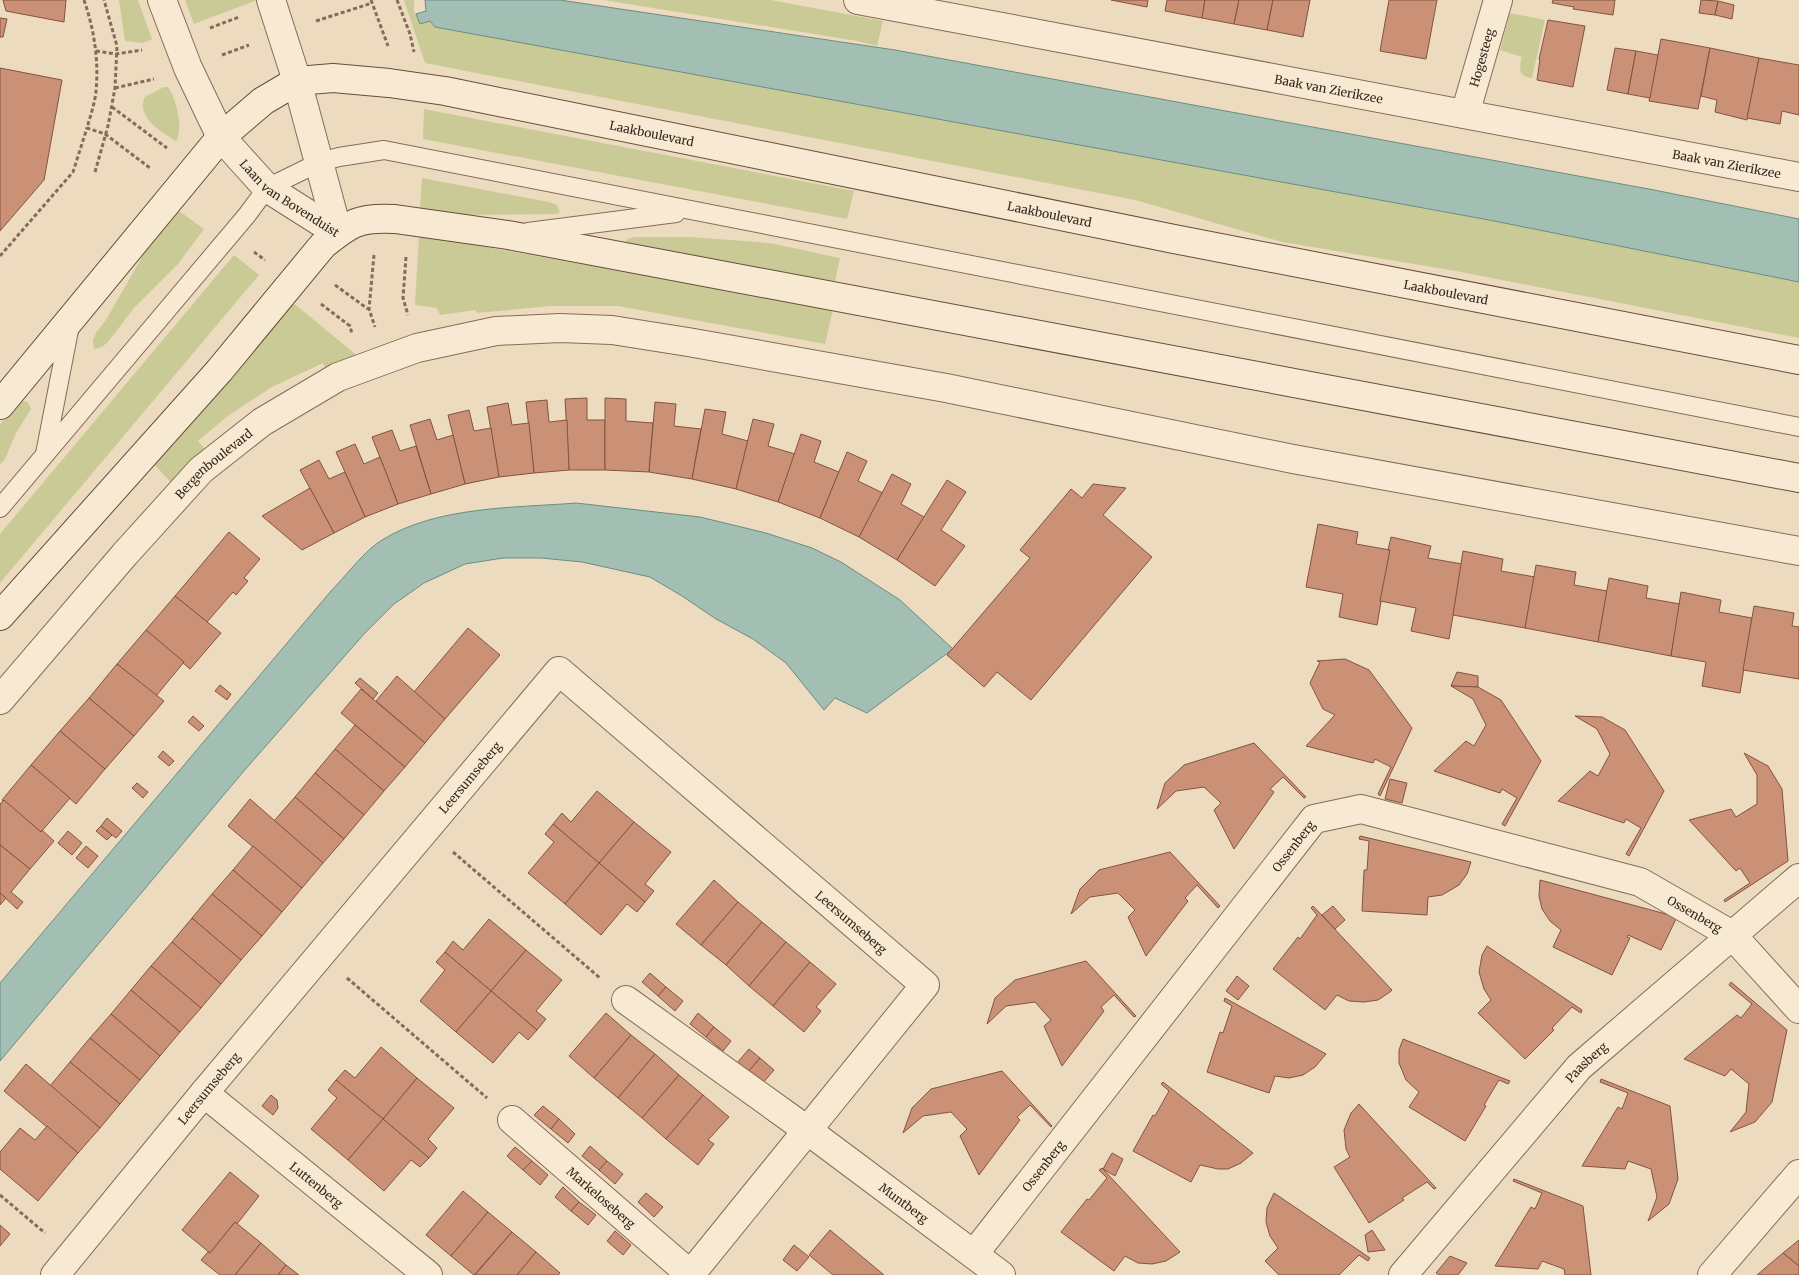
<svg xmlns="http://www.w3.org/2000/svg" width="1799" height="1275" font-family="Merriweather,serif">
<rect width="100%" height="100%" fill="#eddbc0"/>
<g fill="#c9ca95">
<polygon points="119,0 138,0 152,39 143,43 125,41"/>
<polygon points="185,0 257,0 194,24"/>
<polygon points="404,0 414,0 414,11 420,24 430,21 436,27 1489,220 1799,282 1799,338 1456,271 1282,242 1135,200 425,63"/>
<polygon points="604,0 771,0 883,21 877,46 857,41"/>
<path d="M1510 13 1545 20 1532 78C1518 77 1519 67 1522 57L1500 50Z"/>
<path d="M164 87H168C176 98 184 129 176 141 162 133 135 116 145 97Z"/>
<polygon points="424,109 854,191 847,219 423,139"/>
<polygon points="422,178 549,202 557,205 560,212 557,214 455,215 420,209"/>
<polygon points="179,211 204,229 178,264 134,308 108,342 102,347 94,349 93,340 96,333 106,320 146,250"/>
<polygon points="419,235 833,309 825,344 618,306 551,306 477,313 475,310 440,315 437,308 415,305"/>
<polygon points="635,237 690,237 770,243 840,258 834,286 625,246 627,239"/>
<polygon points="234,255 259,275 0,583 0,534"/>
<polygon points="292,302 359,357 328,374 323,363 272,387 229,415 198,441 206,450 173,485 155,465"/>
<polygon points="23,401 28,402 31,409 16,433 5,459 0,464 0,424 17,405"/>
</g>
<g fill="#a3bfb4" stroke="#6b8c81">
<polygon points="425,0 560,0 895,50 1654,190 1799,219 1799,282 1489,220 435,27 430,21 420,24 416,14 426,11"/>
<path d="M576 503 700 517 766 533 812 548 841 562 900 600 953 649 867 713 835 698 824 710 786 663 753 639 716 619 682 596 650 577 582 562 541 558H503L465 564 424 583 394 604 364 634 243 772 0 1061V983L331 591C345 577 365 550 382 540 437 506 514 508 576 503Z"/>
</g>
<g fill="#ca9177" stroke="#84533f">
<polygon points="3,0 66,0 64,22 6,11"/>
<polygon points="1111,0 1148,0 1147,7"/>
<polygon points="1167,0 1205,0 1202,18 1165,11"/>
<polygon points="1205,0 1239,0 1234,24 1202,18"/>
<polygon points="1239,0 1273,0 1267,30 1234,24"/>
<polygon points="1273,0 1310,0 1303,37 1267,30"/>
<polygon points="1389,0 1437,0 1426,59 1380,51"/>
<polygon points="1553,0 1615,0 1613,15 1573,9 1574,7 1552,3"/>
<polygon points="1701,0 1718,1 1715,15 1699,13"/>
<polygon points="1718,1 1734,5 1732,19 1715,15"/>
<polygon points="0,18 7,19 3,37 0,37"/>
<polygon points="1548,20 1585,26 1573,87 1537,80 1540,59 1539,59"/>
<polygon points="1661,39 1710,48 1698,109 1649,101"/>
<polygon points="1615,48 1636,51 1628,94 1607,90"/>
<polygon points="1710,48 1759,58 1747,120 1715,112 1717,100 1701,96"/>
<polygon points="1636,51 1658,55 1650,98 1628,94"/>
<polygon points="1759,58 1799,65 1799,115 1782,111 1780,124 1747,118"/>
<polygon points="0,68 62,80 44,180 0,231"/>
<polygon points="587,398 587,420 605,420 605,470 569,470 565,399"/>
<polygon points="605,398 626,399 626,421 653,423 649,472 605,470"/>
<polygon points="547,400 549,422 567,420 569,470 534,473 526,402"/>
<polygon points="655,402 676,404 674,426 701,429 692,479 649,472"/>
<polygon points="508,403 512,425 529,423 534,473 499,477 487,407"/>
<polygon points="705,409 726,412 722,434 748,441 736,489 692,479"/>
<polygon points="469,410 474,431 491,428 499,477 465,484 448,415"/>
<polygon points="430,419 437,440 453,435 465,484 431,494 410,425"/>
<polygon points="753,419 774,424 768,446 795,454 778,502 736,489"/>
<polygon points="392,430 400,451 416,446 431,494 398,504 372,437"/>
<polygon points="801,434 821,441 814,462 839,472 820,518 778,502"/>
<polygon points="355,444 364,464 380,457 398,504 365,517 336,452"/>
<polygon points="847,452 867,461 858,481 883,493 859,537 820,518"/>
<polygon points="319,460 329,479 345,472 365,517 334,533 300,470"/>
<polygon points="892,474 911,484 901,504 924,517 897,560 859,537"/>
<polygon points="947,480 966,492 941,530 965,546 935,586 897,560"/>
<polygon points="1093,484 1126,488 1103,515 1152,557 1031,700 997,672 984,687 947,655 1030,558 1020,550 1071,489 1082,498"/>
<polygon points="310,488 334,533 302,550 262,516"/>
<polygon points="1318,524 1358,532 1356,544 1390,550 1377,625 1339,617 1343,594 1306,587"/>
<polygon points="229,532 260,559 244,578 248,581 236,595 233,592 207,622 175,596"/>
<polygon points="1391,537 1431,546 1428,558 1462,564 1449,639 1411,631 1416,608 1380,601 1390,550 1388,550"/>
<polygon points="1463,551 1503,559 1501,571 1535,577 1525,628 1453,615"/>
<polygon points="1536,565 1576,572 1574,585 1607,591 1598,642 1525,628"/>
<polygon points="1609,578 1648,586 1646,598 1680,604 1671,656 1598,642"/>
<polygon points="1681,592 1721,600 1719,612 1752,618 1740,693 1702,686 1706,662 1671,656"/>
<polygon points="175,596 221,633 190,669 146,630"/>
<polygon points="1754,606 1794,613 1792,626 1799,627 1799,679 1743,670"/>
<polygon points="468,628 500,655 445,719 414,692"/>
<polygon points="146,630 184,662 156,696 117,664"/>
<polygon points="1345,659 1369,670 1412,728 1380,796 1378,794 1391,767 1375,759 1373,763 1306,746 1335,715 1323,709 1310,683 1320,662 1317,661"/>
<polygon points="117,664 164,701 134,736 89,698"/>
<polygon points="1457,672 1478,676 1478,687 1451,686"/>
<polygon points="397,676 445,719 425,743 376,701"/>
<polygon points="360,678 378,693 373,699 355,683"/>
<polygon points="220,685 231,694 227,700 215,691"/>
<polygon points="1451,686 1478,687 1501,700 1541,761 1505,826 1502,824 1517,798 1502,789 1500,793 1434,771 1466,741 1474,746 1486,725 1473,699"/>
<polygon points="361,689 425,743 405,767 341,713"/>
<polygon points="89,698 134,736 105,769 60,731"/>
<polygon points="193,716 204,726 199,731 188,722"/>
<polygon points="1575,716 1602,717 1625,730 1664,791 1629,856 1626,854 1641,828 1626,819 1624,823 1558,801 1590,771 1598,776 1610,754 1597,729"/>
<polygon points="355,725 405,767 384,791 335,749"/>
<polygon points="60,731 105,769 76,804 31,765"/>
<polygon points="1254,743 1306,797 1304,798 1283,777 1270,789 1274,792 1234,849 1214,810 1221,803 1204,787 1176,791 1157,809 1165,783 1184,765"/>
<polygon points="335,749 384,791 364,815 315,773"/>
<polygon points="163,751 174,761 169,766 158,757"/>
<polygon points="1744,753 1768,766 1782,789 1788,861 1725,902 1724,900 1750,883 1740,868 1736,871 1689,820 1731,809 1736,817 1757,804 1757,775"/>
<polygon points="31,765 70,798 41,832 2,800"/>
<polygon points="315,773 364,815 344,839 295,797"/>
<polygon points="1390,779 1407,783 1402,803 1385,799"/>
<polygon points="137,783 148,792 143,798 132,788"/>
<polygon points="597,791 634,822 599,863 553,824 562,813 571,822"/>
<polygon points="295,797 344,839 323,863 274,821"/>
<polygon points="250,799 323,863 302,888 228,826"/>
<polygon points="4,800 41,832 42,830 54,841 30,869 0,845 0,804"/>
<polygon points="107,818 122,831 116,838 101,826"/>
<polygon points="634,822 671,852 645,884 654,891 645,902 599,863"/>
<polygon points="553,824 599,863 565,904 528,873 554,842 545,834"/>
<polygon points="101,826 112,835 107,840 96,831"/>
<polygon points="68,831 82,843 72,855 58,843"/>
<polygon points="1360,836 1471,862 1467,874 1459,885 1442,895 1428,897 1427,915 1362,911 1364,870 1367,870 1369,841 1359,839"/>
<polygon points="0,845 30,869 11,892 23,902 17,909 0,893"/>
<polygon points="86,846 98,856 88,868 76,858"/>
<polygon points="253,846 302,888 282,912 233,870"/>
<polygon points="1170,852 1220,906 1218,908 1197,885 1185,898 1188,901 1146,956 1128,917 1135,910 1118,893 1090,897 1071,914 1080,889 1099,870"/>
<polygon points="599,863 645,902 637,912 627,904 601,935 565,904"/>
<polygon points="233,870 282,912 262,936 212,894"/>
<polygon points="714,880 738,902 701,945 676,924"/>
<polygon points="1540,880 1677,917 1661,950 1628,935 1627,937 1630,938 1612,975 1553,947 1561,930 1550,921 1542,909 1539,896"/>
<polygon points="0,893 6,898 0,905"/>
<polygon points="212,894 262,936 241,960 192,918"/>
<polygon points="738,902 762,922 726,965 701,945"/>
<polygon points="1313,906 1392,990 1390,992 1378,1000 1364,1002 1349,1001 1337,995 1325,1010 1273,969 1298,937 1300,939 1317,915 1311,908"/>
<polygon points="1333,906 1345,920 1335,929 1322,915"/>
<polygon points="192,918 241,960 221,984 172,942"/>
<polygon points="489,919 526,950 491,991 445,952 453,941 463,950"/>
<polygon points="762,922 786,942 749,986 726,965"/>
<polygon points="172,942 221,984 201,1008 151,966"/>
<polygon points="786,942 810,962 773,1006 749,986"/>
<polygon points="1487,946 1582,1010 1581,1013 1572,1007 1552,1028 1554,1030 1525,1059 1478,1013 1491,1000 1484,989 1479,972 1482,955"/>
<polygon points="526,950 562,980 536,1011 546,1019 537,1030 491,991"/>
<polygon points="445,952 491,991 456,1032 420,1001 445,970 436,962"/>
<polygon points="1086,961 1136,1016 1134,1017 1114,995 1101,1007 1104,1011 1062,1066 1044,1026 1051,1020 1035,1002 1006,1006 987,1024 995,998 1015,980"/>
<polygon points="810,962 836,984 816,1007 821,1011 804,1032 773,1006"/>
<polygon points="151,966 201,1008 180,1032 131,990"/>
<polygon points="650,973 666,987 658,996 642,982"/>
<polygon points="1237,976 1249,986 1238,1000 1226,991"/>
<polygon points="1731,982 1787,1030 1772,1102 1755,1122 1730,1132 1746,1112 1749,1084 1731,1069 1725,1076 1684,1059 1737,1015 1741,1018 1752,1004 1729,985"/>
<polygon points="666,987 683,1001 675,1011 658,996"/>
<polygon points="131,990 180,1032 160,1056 111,1014"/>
<polygon points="491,991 537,1030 528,1040 519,1032 493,1063 456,1032"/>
<polygon points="1225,998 1326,1054 1315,1067 1303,1075 1289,1078 1275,1076 1269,1093 1207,1072 1220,1032 1223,1033 1232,1006 1224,1001"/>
<polygon points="606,1013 631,1035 594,1078 569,1056"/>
<polygon points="698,1013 714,1027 706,1037 690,1024"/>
<polygon points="111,1014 160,1056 140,1080 90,1038"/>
<polygon points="714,1027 731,1041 723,1051 706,1037"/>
<polygon points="631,1035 655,1054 618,1098 594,1078"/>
<polygon points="90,1038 140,1080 120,1104 70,1062"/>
<polygon points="1403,1039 1510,1081 1508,1084 1499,1080 1484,1105 1486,1106 1465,1141 1409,1107 1419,1092 1406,1080 1399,1063 1399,1050"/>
<polygon points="381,1047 417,1078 383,1119 336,1080 345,1070 355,1078"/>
<polygon points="749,1049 760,1058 748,1072 737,1063"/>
<polygon points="655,1054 679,1075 642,1118 618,1098"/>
<polygon points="760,1058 774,1070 762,1084 748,1072"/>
<polygon points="70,1062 120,1104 100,1128 50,1086"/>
<polygon points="26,1064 100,1128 78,1153 4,1091"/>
<polygon points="1002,1071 1052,1126 1051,1127 1030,1105 1017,1117 1020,1120 979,1175 960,1136 967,1129 951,1112 923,1116 903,1133 912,1108 931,1089"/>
<polygon points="679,1075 703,1095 666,1139 642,1118"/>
<polygon points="417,1078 454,1108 428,1139 437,1148 429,1158 383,1119"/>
<polygon points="1601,1079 1670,1106 1678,1179 1669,1204 1648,1221 1657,1197 1651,1169 1628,1161 1625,1169 1582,1166 1618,1107 1622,1109 1628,1093 1600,1082"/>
<polygon points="336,1080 383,1119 348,1160 311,1129 337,1098 328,1090"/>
<polygon points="1163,1082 1253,1153 1241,1163 1228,1169 1218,1169 1200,1165 1191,1182 1133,1151 1153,1115 1155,1116 1169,1091 1161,1084"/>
<polygon points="271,1095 277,1100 278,1108 273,1115 262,1106"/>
<polygon points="703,1095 729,1117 708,1140 714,1144 698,1165 666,1139"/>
<polygon points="1359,1104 1436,1188 1434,1189 1427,1182 1402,1198 1404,1200 1369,1223 1334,1167 1350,1157 1346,1149 1344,1130 1351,1113"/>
<polygon points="543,1106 559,1119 551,1129 534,1115"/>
<polygon points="383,1119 429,1158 420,1167 411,1160 384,1191 348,1160"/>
<polygon points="559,1119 575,1134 568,1143 551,1129"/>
<polygon points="47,1126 78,1153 38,1201 0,1169 0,1152 20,1128 35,1140"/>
<polygon points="590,1146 607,1161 599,1170 582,1156"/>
<polygon points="515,1147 532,1161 523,1170 507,1156"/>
<polygon points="1112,1153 1123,1159 1115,1176 1103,1169"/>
<polygon points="532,1161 548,1175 540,1185 523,1170"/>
<polygon points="607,1161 623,1174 615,1184 599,1170"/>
<polygon points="1102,1168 1103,1169 1180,1252 1166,1261 1152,1264 1138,1263 1125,1256 1114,1271 1061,1232 1087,1199 1089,1200 1107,1178 1099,1170"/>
<polygon points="230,1172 259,1196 237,1224 235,1222 210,1253 182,1230"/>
<polygon points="1514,1179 1583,1206 1591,1275 1565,1275 1564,1269 1542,1261 1538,1269 1495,1266 1531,1207 1535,1209 1542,1193 1513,1181"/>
<polygon points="563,1187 579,1202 571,1211 555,1197"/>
<polygon points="463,1191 488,1212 451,1256 426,1235"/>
<polygon points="646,1193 663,1207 654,1217 638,1202"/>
<polygon points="1274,1193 1370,1258 1368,1261 1359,1255 1339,1275 1279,1275 1265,1261 1278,1248 1270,1236 1266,1222 1267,1208"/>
<polygon points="579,1202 596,1215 588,1225 571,1211"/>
<polygon points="488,1212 512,1232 474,1275 451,1256"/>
<polygon points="235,1222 261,1243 235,1275 220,1275 201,1260 208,1252 210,1253"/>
<polygon points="0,1225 10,1234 0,1246"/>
<polygon points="830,1230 884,1275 833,1275 809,1255"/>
<polygon points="1372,1230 1385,1250 1368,1252 1365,1235"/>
<polygon points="615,1231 631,1245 623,1255 607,1241"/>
<polygon points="512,1232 536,1252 517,1275 475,1275"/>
<polygon points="1799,1240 1799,1266 1783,1253"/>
<polygon points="261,1243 286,1265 278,1275 235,1275"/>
<polygon points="794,1245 809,1257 797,1271 783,1260"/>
<polygon points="536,1252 560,1273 558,1275 517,1275"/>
<polygon points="1783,1253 1799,1266 1799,1275 1757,1275"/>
<polygon points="1450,1256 1467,1263 1458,1275 1439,1275 1436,1273"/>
<polygon points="286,1265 299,1275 278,1275"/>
</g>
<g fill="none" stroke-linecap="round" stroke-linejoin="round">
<g stroke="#856c59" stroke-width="20">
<g id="service">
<polyline points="528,232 676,213"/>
<polyline points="45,454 70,325"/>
<polyline points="0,508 247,215 267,188 320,162 339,157 384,150 1799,427"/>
</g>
</g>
<g stroke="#856c59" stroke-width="30">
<g id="minor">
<path id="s1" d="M162 0 188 68 221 137 267 188 338 233"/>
<polyline points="271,0 297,81 338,233"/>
<path id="s2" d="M858 0 1799 177"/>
<path id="s3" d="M1465 114 1498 0"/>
<path id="s4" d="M0 700 125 554 201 470 262 422 338 377 417 348 496 331 560 328 612 330 688 342 946 388 1293 459 1799 551"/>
<path id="s5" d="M626 1000 807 1130 1001 1275"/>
<path id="s6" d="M204 1093 428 1275"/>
<path id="s7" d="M512 1120 690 1274"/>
<path id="s8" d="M974 1254 1314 819 1361 809 1640 882 1732 935 1799 1009"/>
<path id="s9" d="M55 1275 204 1093 559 671 925 985 690 1275"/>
<path id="s10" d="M1403 1275 1579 1067 1799 878"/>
<polyline points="1712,1275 1799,1174"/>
</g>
</g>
<g stroke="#674d3c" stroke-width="30">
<g id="secondary">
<path id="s11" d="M0 405 221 137 263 101 297 81 333 78 389 83 445 91 1174 239 1799 360"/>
<path d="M0 616 219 371 323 245C350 223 359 217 395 219L508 235 1799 478"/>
</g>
</g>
<g stroke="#856c59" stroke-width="3" stroke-dasharray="4 2.5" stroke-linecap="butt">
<path d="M84 0C94 29 99 60 96 91 95 103 90 117 87 128L105 134 150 168"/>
<polyline points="371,0 388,46"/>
<polyline points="397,0 410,34 414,52"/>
<polyline points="316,21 372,3"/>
<polyline points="210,28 239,17"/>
<polyline points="96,51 116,54 142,50"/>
<polyline points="222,55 249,45"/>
<polyline points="115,88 154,79"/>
<polyline points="112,107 167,148"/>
<polyline points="95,172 108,126 115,88 117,46 104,0"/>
<polyline points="254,252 265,260"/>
<polyline points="374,255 369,309 375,327"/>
<polyline points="0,256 73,172 87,128"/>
<polyline points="406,257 403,298 408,315"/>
<polyline points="335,285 368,309"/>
<polyline points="321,304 350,326 352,334"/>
<polyline points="453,852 600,978"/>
<polyline points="347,978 487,1098"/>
<polyline points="0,1195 45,1233"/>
</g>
<use href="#service" stroke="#f8e9d3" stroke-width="18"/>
<use href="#minor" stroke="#f8e9d3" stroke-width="28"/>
<use href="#secondary" stroke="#f8e9d3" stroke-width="28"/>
</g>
<g text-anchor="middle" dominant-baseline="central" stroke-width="4.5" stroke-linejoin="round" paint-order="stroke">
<g font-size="12" fill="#35261d" stroke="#f4e6d0">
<text stroke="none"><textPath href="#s3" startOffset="59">Hogesteeg</textPath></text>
<text stroke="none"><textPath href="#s2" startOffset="479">Baak van Zierikzee</textPath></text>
<text stroke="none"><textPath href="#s11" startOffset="802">Laakboulevard</textPath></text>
<text stroke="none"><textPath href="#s2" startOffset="884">Baak van Zierikzee</textPath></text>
<text stroke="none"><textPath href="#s1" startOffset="242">Laan van Bovenduist</textPath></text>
<text stroke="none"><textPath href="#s11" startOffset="1208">Laakboulevard</textPath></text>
<text stroke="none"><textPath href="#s11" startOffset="1612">Laakboulevard</textPath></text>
<text stroke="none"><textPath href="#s4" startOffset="319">Bergenboulevard</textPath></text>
<text stroke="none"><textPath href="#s9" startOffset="648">Leersumseberg</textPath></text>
<text stroke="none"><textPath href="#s8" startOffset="518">Ossenberg</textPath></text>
<text stroke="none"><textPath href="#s8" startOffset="952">Ossenberg</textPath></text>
<text stroke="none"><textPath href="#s9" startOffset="1172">Leersumseberg</textPath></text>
<text stroke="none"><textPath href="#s10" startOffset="281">Paasberg</textPath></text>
<text stroke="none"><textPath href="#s9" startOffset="242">Leersumseberg</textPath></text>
<text stroke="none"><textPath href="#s8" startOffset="112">Ossenberg</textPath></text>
<text stroke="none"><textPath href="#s6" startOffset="145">Luttenberg</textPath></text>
<text stroke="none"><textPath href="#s7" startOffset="118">Markeloseberg</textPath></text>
<text stroke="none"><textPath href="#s5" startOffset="344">Muntberg</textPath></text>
</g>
</g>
</svg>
